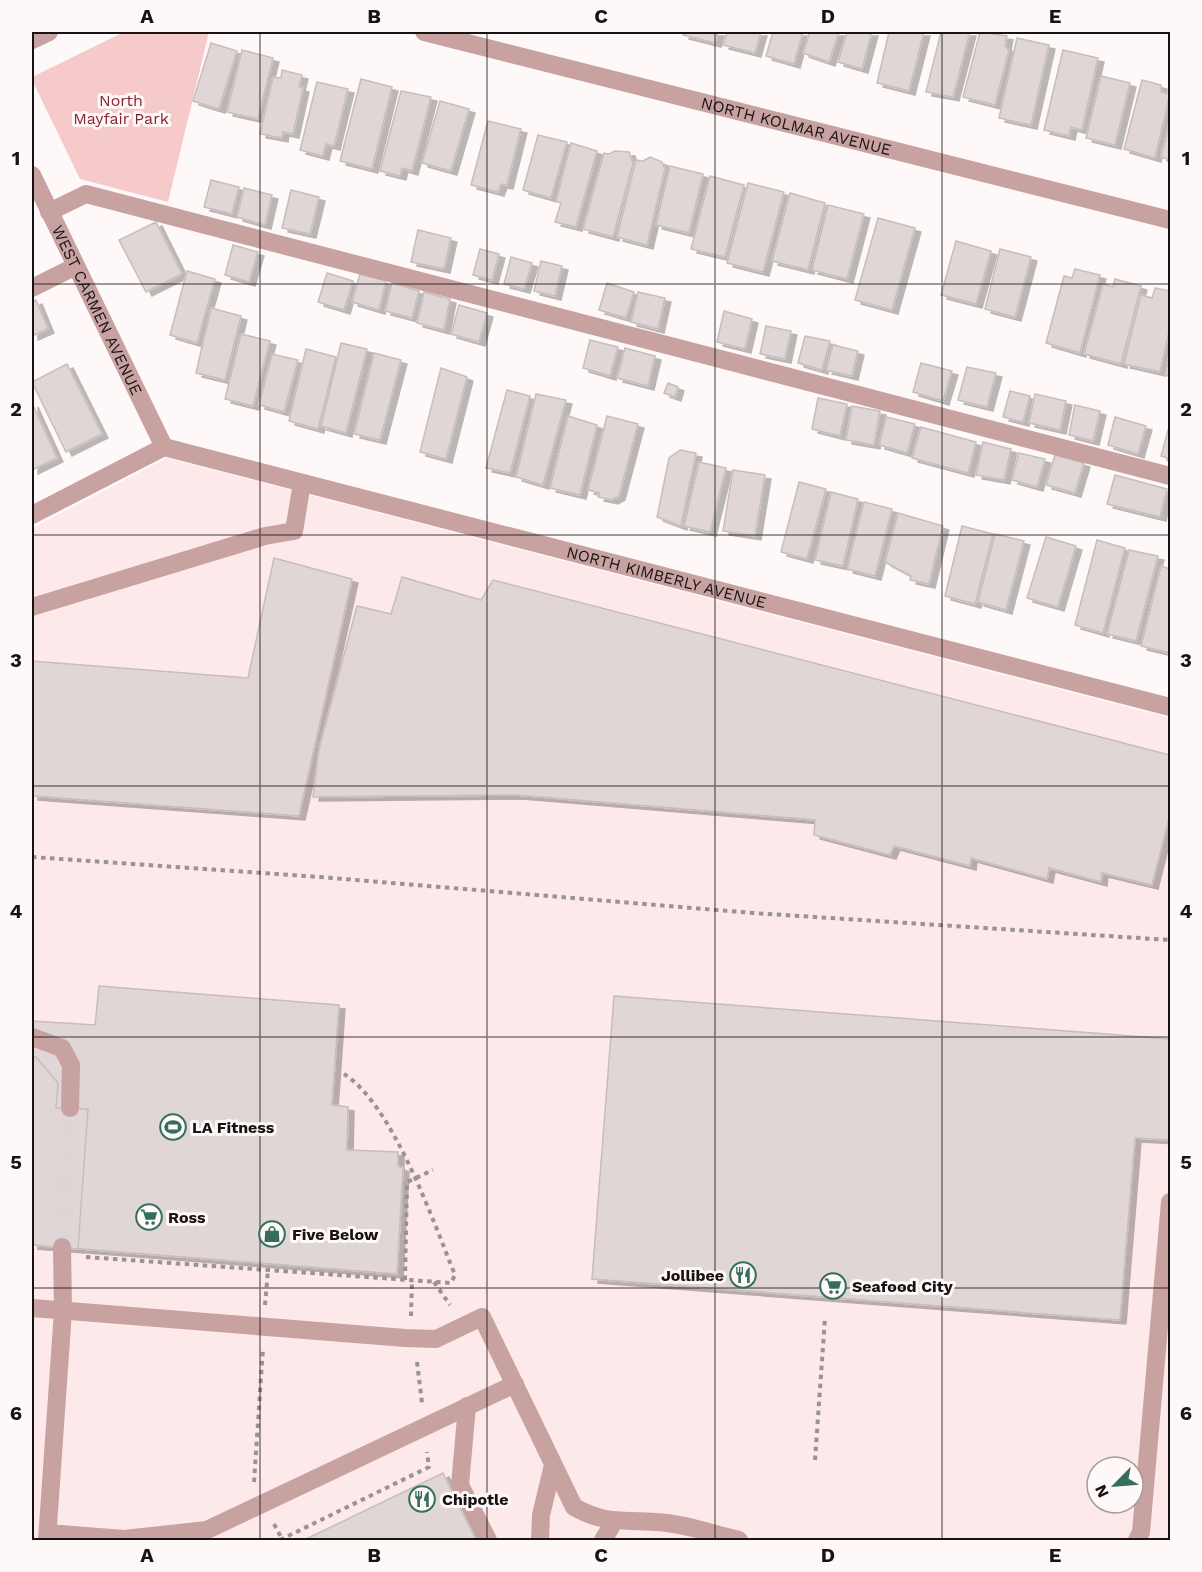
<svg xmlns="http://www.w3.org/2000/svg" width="1202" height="1572" font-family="'Work Sans',sans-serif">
<defs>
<filter id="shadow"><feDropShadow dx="6" dy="4" stdDeviation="0" flood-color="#0004"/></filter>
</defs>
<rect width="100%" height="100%" fill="#fff8f8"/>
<path fill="#fde9e9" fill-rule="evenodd" d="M167 458 1170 718V1540H642L602 1536 593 1540H32V528ZM1097 1467H1133V1503H1097Z"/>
<polygon fill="#f6caca" points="124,32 209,32 168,202 80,179 32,80 32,77"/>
<g fill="#e1d6d6" stroke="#c7bdbd" stroke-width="1.5" filter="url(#shadow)">
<polygon points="684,32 718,32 715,43 683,35"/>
<polygon points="727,32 761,32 755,53 723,45"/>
<polygon points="773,32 803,32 794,64 766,56"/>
<polygon points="810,32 839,32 829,62 803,53"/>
<polygon points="847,32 872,32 862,69 838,62"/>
<polygon points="889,32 924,32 909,91 877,83"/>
<polygon points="941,32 970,32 953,97 926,92"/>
<polygon points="980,32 1007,36 1005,46 1009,50 995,105 963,97"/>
<polygon points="1017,38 1049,45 1031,125 999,118"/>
<polygon points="211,43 237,51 219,109 193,101"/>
<polygon points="242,50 273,58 258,119 227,112"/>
<polygon points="1063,50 1098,58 1082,130 1071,127 1069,136 1044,130"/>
<polygon points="282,70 302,75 299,87 303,88 293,134 283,132 282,138 260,134 273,77 281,78"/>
<polygon points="1101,76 1130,83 1115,145 1086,138"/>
<polygon points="361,79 392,87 372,169 340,161"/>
<polygon points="1142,80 1161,85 1161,92 1170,94 1155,158 1124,149"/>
<polygon points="317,82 348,89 334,146 326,144 323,156 300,150"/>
<polygon points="401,91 431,97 412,171 402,168 400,176 380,171"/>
<polygon points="440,101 469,109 451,171 422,163"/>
<polygon points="1170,120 1170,160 1161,157"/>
<polygon points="488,121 521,129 507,185 501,184 498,192 471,185"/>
<polygon points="538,135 567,142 551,198 523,190"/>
<polygon points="571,143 597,151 576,227 555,222 561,203 556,201"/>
<polygon points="615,151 629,152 633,163 613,237 583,229 604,153 609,154"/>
<polygon points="650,157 662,162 665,169 647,245 617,237 636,160 643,161"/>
<polygon points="670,166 703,174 689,233 656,225"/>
<polygon points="710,176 744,185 725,257 691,249"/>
<polygon points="211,180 239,187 232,214 204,207"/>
<polygon points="748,183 784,192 763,272 727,263"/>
<polygon points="244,188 272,195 265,225 237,217"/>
<polygon points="291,190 319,197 310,234 282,228"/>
<polygon points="790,193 825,203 808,270 772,261"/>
<polygon points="828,205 864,214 847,279 812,270"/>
<polygon points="878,218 915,228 892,310 855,300"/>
<polygon points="156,222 182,274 146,292 119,240"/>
<polygon points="418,230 451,238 444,269 411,262"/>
<polygon points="956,241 991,251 976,304 941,295"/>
<polygon points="233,245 258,252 249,282 225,275"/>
<polygon points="480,249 499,254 492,280 473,275"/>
<polygon points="1000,249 1031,257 1015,317 985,309"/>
<polygon points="511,257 532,263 524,289 504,284"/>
<polygon points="541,261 562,266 555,296 534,291"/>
<polygon points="1075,269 1100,275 1080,353 1046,343 1064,276 1072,278"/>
<polygon points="187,271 215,279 197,343 170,335"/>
<polygon points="327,273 353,281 344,310 318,302"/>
<polygon points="360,274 386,281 379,310 352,302"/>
<polygon points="1115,279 1141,286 1121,364 1084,354 1103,284 1113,287"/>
<polygon points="392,283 419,291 412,318 385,311"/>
<polygon points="607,283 634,292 626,318 599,310"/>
<polygon points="1155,288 1170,291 1170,327 1160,372 1124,364 1141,295 1152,298"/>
<polygon points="424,292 450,299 444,330 417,323"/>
<polygon points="638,292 665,298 658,329 631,322"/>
<polygon points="36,300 48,329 32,336 32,302"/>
<polygon points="459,305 487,313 479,342 451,334"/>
<polygon points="211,308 241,316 225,380 196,373"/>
<polygon points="724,311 752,319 745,349 717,342"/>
<polygon points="766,326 791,331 785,359 760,354"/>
<polygon points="241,334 270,341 253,406 225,399"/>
<polygon points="805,336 830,341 822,370 798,363"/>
<polygon points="590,340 618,347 610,376 583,368"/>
<polygon points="341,343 367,349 346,433 321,426"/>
<polygon points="833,345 858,351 852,376 826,370"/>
<polygon points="625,348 655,356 648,386 617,378"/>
<polygon points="306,349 336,357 318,429 289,421"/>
<polygon points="1170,352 1170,376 1165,375"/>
<polygon points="374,353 401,360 380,440 354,434"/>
<polygon points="272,354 298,360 284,412 259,405"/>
<polygon points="921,363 952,371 943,401 913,392"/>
<polygon points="67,364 102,434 66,452 32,382"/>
<polygon points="967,367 996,373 987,407 958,400"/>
<polygon points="441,368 467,377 446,459 420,452"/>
<polygon points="668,383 678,387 675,397 664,393"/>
<polygon points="507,390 530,396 510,473 486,468"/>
<polygon points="1010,391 1030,396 1023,422 1003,417"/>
<polygon points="536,394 566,400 543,485 516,477"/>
<polygon points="1035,394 1066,401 1060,430 1029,423"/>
<polygon points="818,398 847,404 840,436 812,429"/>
<polygon points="32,403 57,458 32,470"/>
<polygon points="1075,405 1100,411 1093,441 1069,435"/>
<polygon points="852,406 880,411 874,445 846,440"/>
<polygon points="568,416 597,425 580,495 550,488"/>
<polygon points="607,416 638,424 619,496 612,500 598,497 600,493 588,490"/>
<polygon points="886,417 915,424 907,453 879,445"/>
<polygon points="1115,417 1146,426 1138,454 1108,445"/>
<polygon points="921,427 976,442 968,473 912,458"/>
<polygon points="1168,430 1170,431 1170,459 1161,456"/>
<polygon points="983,442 1011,449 1004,480 976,475"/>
<polygon points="680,450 696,453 681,526 657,517 669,458"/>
<polygon points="1019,453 1045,459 1037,487 1012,480"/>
<polygon points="1055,455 1084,463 1075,493 1046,485"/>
<polygon points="699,462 726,468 710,532 684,526"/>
<polygon points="733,470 765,475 755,536 723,531"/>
<polygon points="1115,475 1167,489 1160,517 1107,504"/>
<polygon points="799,482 826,489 807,559 781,552"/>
<polygon points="831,492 858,499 843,566 815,560"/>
<polygon points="864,502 892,509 875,576 847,569"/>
<polygon points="898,513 943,526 929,584 910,580 911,576 885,562"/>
<polygon points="962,526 993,534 975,604 945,596"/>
<polygon points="995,534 1024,541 1006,610 978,602"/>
<polygon points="1046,537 1076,546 1058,607 1027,598"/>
<polygon points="1097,540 1125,548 1103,633 1075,625"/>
<polygon points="1129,550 1158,556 1136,641 1107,634"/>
<polygon points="274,558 352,579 299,816 32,796 32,661 248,678"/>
<polygon points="1161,566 1170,569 1170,653 1141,646"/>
<polygon points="402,577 481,600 493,580 1170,755 1170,814 1152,885 1102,873 1101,882 1049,868 1047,879 971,858 970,866 894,846 890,855 814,835 815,820 517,795 313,797 319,749 357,606 391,614"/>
<polygon points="99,986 339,1005 332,1105 348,1107 347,1150 398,1152 398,1166 403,1168 397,1274 32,1245 32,1021 95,1025"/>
<polygon points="614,996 1170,1039 1170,1140 1135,1138 1120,1320 592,1279"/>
<polygon points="32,1057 36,1057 58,1083 56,1108 88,1109 78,1249 32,1245"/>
<polygon points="443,1473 476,1540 304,1540"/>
</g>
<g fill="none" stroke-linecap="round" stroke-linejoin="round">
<polyline stroke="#dcd6d6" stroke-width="18" stroke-dasharray="18 9" stroke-linecap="butt" points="62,1247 70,1108"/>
<g stroke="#999393" stroke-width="4" stroke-dasharray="4.5 4.5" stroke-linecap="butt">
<polyline points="32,857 320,877 753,913 1170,940"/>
<path d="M86 1257 451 1283 455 1275C433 1221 393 1105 344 1074"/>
<polyline points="405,1280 407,1182 433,1170"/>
<polyline points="434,1282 450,1305"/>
<polyline points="265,1305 268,1270"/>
<polyline points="411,1316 412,1280"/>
<polyline points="417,1362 422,1403"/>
<polyline points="815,1460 825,1318"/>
<polyline points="254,1482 263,1348"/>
<polyline points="274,1524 282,1539"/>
<polyline points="280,1540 429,1467 427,1452"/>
</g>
<g stroke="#c8a1a1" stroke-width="18">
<path id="s1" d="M424 32 1170 220"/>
<polyline points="32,40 49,32"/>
<path id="s2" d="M32 175 164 447"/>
<polyline points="49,212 86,194 1170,476"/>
<polyline points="32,288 76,266"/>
<path id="s3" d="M164 447 1170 707"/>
<polyline points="32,515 164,447"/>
<polyline points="32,607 265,536 294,531 302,483"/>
<polyline points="32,1037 62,1048 71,1065 70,1108"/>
<path d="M32 1308 405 1338 436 1339 482 1317 574 1507C607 1525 621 1519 656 1522 683 1523 712 1534 739 1540"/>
<polyline points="467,1406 460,1485 488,1540"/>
<polyline points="48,1533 124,1539 207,1530 515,1384"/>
<polyline points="47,1540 63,1311 62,1247"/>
<polyline points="540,1540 541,1515 553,1465"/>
<polyline points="603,1540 614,1522"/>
<polyline points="1137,1540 1141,1532 1170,1202"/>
</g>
</g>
<path fill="none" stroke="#171313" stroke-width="1.5" stroke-opacity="0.55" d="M260 32V1540M487 32V1540M715 32V1540M942 32V1540M32 284H1170M32 535H1170M32 786H1170M32 1037H1170M32 1288H1170"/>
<defs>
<g id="stadium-ring" transform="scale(1.35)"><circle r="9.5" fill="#fff8f8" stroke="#336f5a" stroke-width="1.5"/><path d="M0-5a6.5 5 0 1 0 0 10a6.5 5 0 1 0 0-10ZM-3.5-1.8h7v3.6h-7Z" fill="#336f5a"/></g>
<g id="supermarket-ring" transform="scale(1.35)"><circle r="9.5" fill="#fff8f8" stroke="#336f5a" stroke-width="1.5"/><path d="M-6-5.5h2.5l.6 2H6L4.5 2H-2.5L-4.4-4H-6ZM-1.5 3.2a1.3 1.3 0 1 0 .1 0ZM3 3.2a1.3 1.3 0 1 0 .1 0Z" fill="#336f5a"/></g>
<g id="shop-ring" transform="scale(1.35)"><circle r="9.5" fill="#fff8f8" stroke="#336f5a" stroke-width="1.5"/><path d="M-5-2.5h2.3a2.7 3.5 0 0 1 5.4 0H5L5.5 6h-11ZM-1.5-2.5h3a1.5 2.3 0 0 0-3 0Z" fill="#336f5a"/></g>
<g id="restaurant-ring" transform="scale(1.35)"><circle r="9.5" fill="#fff8f8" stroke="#336f5a" stroke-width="1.5"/><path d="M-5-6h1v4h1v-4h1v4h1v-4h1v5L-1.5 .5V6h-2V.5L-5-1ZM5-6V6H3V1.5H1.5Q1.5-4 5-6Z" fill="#336f5a"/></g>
</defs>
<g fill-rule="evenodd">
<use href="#stadium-ring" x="173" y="1127"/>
<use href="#supermarket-ring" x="149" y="1217"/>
<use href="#shop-ring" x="272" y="1234"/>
<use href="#restaurant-ring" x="743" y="1275"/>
<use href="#supermarket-ring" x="833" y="1286"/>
<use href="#restaurant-ring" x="422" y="1499"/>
</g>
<g text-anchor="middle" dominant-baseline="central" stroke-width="6" stroke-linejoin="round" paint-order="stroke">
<g font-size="16" fill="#862330" stroke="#fff8f8">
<text x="121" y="100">North<tspan x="121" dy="18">Mayfair Park</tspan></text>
</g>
<g font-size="16" fill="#171313" stroke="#fff8f8">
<text stroke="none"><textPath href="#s1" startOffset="384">NORTH KOLMAR AVENUE</textPath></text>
<text stroke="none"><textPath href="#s2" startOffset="150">WEST CARMEN AVENUE</textPath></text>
<text stroke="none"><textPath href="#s3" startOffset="519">NORTH KIMBERLY AVENUE</textPath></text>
</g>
<g font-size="16" font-weight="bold" fill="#171313" stroke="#fff8f8" text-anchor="start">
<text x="192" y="1127">LA Fitness</text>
<text x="168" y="1217">Ross</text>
<text x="292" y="1234">Five Below</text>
<text x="724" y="1275" text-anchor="end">Jollibee</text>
<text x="852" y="1286">Seafood City</text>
<text x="442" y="1499">Chipotle</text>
</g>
</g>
<rect width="1202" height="1572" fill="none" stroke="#fff8f8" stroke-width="66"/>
<g transform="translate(1115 1485) rotate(245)"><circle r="28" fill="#fff8f8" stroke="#a29c9c" stroke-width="1.5"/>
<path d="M0-4.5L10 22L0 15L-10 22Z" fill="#336f5a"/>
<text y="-9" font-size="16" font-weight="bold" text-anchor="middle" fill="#171313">N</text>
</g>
<rect x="33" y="33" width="1136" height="1506" fill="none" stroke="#171313" stroke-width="2"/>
<g font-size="20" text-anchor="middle" font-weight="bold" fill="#171313">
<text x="147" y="23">A</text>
<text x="374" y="23">B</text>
<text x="601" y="23">C</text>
<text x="828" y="23">D</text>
<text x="1055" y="23">E</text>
<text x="16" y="165">1</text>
<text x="1186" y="165">1</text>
<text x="16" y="416">2</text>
<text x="1186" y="416">2</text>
<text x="16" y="667">3</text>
<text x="1186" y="667">3</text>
<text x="16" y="918">4</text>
<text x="1186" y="918">4</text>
<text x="16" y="1169">5</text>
<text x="1186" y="1169">5</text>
<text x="16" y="1420">6</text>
<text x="1186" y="1420">6</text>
<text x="147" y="1562">A</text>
<text x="374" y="1562">B</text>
<text x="601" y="1562">C</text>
<text x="828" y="1562">D</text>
<text x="1055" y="1562">E</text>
</g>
</svg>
